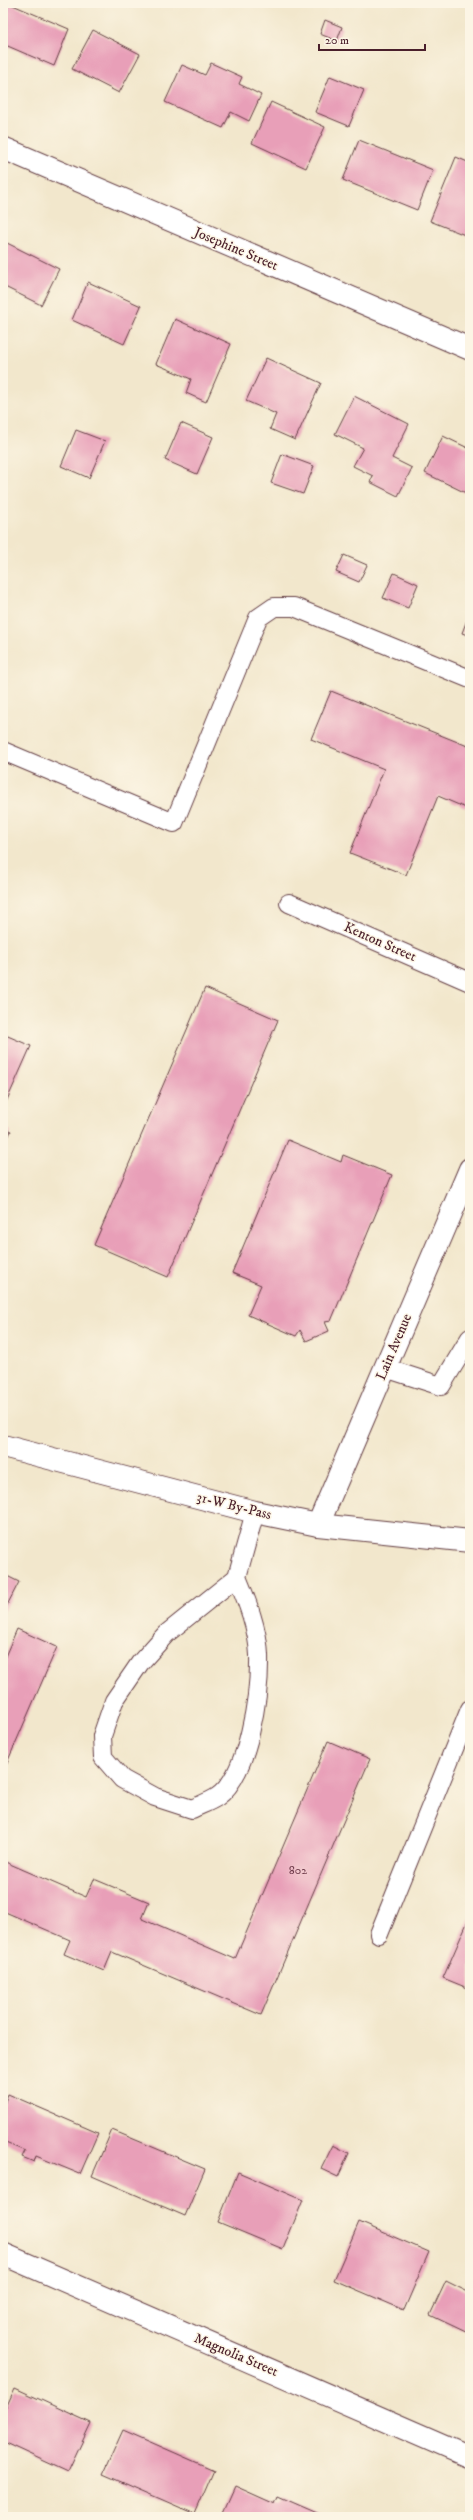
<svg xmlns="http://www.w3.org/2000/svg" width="473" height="2520" font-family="'IM FELL DW Pica',serif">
<rect width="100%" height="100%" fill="#fcf5e5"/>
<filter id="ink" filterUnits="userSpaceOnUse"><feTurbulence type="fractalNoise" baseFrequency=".025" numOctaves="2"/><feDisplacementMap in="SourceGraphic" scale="8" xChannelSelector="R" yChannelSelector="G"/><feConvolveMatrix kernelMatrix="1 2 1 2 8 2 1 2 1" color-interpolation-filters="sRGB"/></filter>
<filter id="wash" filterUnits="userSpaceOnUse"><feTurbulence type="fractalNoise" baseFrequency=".012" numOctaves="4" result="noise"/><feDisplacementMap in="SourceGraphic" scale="16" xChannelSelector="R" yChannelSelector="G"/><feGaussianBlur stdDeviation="0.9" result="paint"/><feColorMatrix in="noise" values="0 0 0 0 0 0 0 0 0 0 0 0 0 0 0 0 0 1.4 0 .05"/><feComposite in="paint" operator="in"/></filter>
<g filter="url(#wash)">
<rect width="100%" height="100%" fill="#f2e7cc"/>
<g id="blocks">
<g fill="#e89fb8">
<polygon points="3,3 8,3 69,29 54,66 3,44"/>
<polygon points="325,20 342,27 337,41 320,34"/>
<polygon points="93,30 140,54 119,93 72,69"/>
<polygon points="211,63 242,77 239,84 261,95 249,121 231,112 223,128 165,102 182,65 205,75"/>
<polygon points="330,76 364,90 349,126 315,112"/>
<polygon points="271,102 325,127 306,168 252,143"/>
<polygon points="359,140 433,170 417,210 343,180"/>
<polygon points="456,157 470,163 470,237 430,221"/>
<polygon points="3,241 59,269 41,305 3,286"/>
<polygon points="88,282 141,306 124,344 72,320"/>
<polygon points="175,319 231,344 206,402 186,393 191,379 156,364"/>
<polygon points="266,358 321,383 295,440 270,429 276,414 246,401"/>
<polygon points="354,396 409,424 392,458 412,468 398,496 370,482 373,476 353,466 363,448 335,434"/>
<polygon points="181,423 213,437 197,474 165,460"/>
<polygon points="76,430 105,441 89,478 61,466"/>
<polygon points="443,436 470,449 470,495 425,473"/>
<polygon points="282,454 314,466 303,494 271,483"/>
<polygon points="344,555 367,565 359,582 336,572"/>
<polygon points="394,573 418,584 408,608 383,598"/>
<polygon points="470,612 470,636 462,633"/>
<polygon points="331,691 470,747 470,798 466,808 438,796 406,875 350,853 384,769 311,739"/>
<polygon points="205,988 278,1020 168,1277 94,1245"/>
<polygon points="3,1034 31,1046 3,1109"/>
<polygon points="3,1128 11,1131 3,1148"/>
<polygon points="288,1140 341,1162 343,1155 392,1175 331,1321 325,1322 329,1331 306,1341 300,1330 296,1336 248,1315 261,1285 232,1273"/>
<polygon points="3,1574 19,1582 3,1613"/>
<polygon points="17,1629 57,1647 3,1772 3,1661"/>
<polygon points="328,1741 370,1759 261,2015 112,1952 104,1971 64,1954 70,1940 3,1911 3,1861 86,1897 94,1879 149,1902 142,1919 235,1959"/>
<polygon points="470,1916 470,1989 443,1978"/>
<polygon points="8,2094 98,2133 80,2174 36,2156 34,2162 22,2157 25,2151 3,2142 3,2107"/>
<polygon points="112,2130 205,2169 185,2216 92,2176"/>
<polygon points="333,2145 349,2153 338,2177 321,2169"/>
<polygon points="238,2172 303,2200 283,2249 218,2222"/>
<polygon points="359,2222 429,2252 404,2310 334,2280"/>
<polygon points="446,2281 470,2293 470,2334 430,2315"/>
<polygon points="15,2388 91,2423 68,2472 3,2442 3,2414"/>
<polygon points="123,2430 214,2470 195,2514 103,2474"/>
<polygon points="235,2486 275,2504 278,2497 324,2517 221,2517"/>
</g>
</g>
</g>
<g filter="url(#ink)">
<use href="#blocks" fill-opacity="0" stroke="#633d43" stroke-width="1"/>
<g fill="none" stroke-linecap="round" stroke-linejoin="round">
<g stroke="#633d43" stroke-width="20">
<g id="service">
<polyline points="3,751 174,823 258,618 274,607 294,607 470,679"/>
<polyline points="289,903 470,982"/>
<polyline points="385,1368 441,1386 470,1338"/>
<path d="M237 1577C247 1601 258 1629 259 1655 260 1692 249 1775 217 1797 209 1802 200 1805 192 1809L155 1797 122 1779 103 1757 102 1736 114 1701 140 1663 166 1634 237 1577 255 1512"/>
<polyline points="379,1934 470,1709"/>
</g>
</g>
<g stroke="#633d43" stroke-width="24">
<g id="minor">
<polyline points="3,148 470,349"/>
<polyline points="318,1525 470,1169"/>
<polyline points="3,2254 470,2457"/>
</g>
</g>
<g stroke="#633d43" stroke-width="24">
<polyline id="primary" points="3,1446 255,1512 318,1525 470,1541"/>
</g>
<use href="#service" stroke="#fff" stroke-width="18"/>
<use href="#minor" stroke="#fff" stroke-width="22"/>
<use href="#primary" stroke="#fff" stroke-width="22"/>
</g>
</g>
<g text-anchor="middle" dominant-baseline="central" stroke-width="3" stroke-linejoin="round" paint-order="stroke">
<g font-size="12" fill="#723f4e">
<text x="298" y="1870">802</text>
</g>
<g font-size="14" fill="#4a1f2b" stroke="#fcf5e5">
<text transform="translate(236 249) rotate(23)">Josephine Street</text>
<text transform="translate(380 942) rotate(24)">Kenton Street</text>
<text transform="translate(394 1347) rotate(-67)">Lain Avenue</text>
<text transform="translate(234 1506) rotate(14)">31-W By-Pass</text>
<text transform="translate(236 2355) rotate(23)">Magnolia Street</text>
</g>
</g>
<rect width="473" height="2520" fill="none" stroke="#fcf5e5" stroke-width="16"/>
<path d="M319 44v6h106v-6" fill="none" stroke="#4a1f2b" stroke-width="2"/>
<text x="325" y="44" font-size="12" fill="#4a1f2b" stroke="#fcf5e5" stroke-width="3" paint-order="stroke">20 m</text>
</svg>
